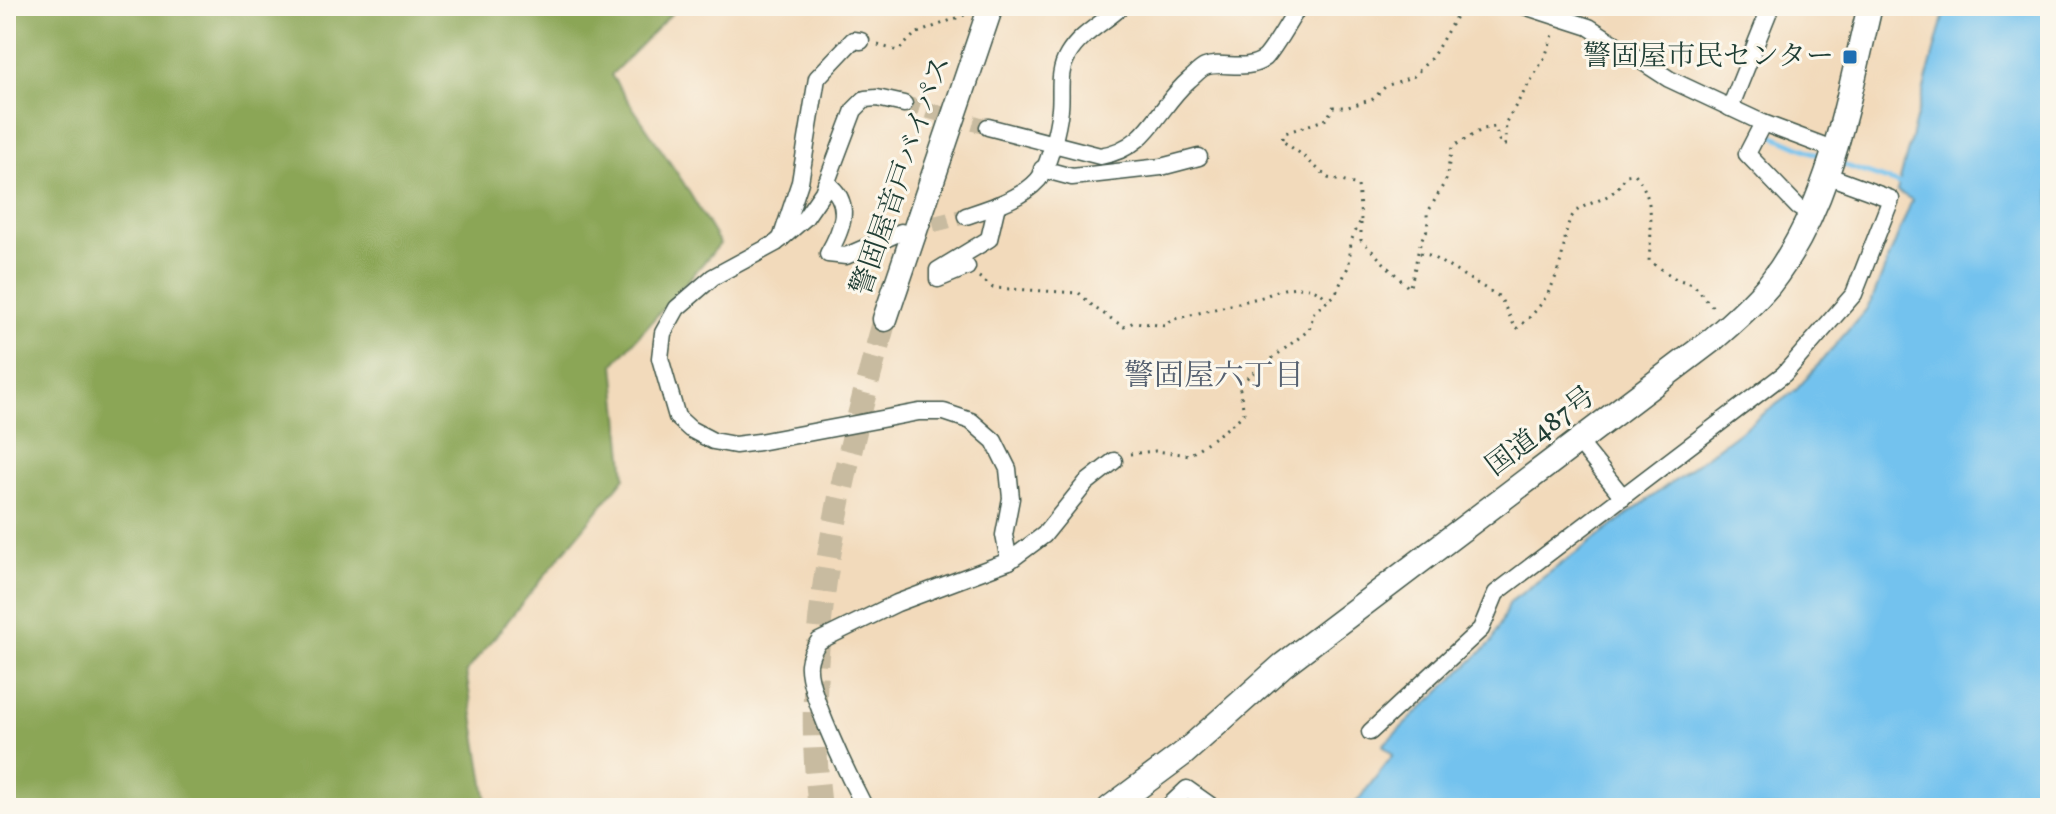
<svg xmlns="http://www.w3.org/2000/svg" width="2056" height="814" font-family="Vollkorn,'Noto Serif JP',serif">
<rect width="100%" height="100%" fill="#fbf7ec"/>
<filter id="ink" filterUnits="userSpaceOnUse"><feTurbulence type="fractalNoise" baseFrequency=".0125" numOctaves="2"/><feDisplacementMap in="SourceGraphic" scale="16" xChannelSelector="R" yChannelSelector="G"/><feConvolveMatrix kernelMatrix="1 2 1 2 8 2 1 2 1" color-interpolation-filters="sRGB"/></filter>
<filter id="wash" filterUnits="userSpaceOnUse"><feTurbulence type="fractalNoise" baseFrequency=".006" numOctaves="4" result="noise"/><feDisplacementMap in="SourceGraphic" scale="32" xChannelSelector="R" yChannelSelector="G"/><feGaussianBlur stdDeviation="1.8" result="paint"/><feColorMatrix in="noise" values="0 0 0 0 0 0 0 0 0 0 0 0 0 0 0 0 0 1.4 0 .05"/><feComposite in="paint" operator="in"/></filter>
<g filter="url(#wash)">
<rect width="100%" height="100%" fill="#f2dabb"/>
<polygon fill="#8ba657" stroke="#557246" stroke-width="2" points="6,6 679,6 611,75 683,182 720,244 614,364 625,477 466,672 487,802 493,808 6,808"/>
<polygon fill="#73c2ee" stroke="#498091" stroke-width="2" points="1946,6 2050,6 2050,808 1352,808 1393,755 1383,745 1492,642 1510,602 1797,389 1865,311 1872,300 1912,200 1897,191"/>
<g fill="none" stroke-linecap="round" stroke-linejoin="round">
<g stroke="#73c2ee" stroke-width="5">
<polyline points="1765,132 1825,158"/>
<polyline points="1838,163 1899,184"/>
</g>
</g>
</g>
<g filter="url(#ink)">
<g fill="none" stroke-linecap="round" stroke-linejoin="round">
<g stroke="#c8bba0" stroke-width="16" stroke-dasharray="16 8" stroke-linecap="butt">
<polyline points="904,104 988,127"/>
<polyline points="910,230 966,216"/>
</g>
<path stroke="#c8bba0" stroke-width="24" stroke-dasharray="24 12" stroke-linecap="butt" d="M820 808C800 641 840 479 885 319"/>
<g stroke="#3f5548" stroke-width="19">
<g id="minor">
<polyline points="1524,6 1589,27 1669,79 1763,123 1835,150"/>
<polyline points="904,104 877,98 865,99 854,110 823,192 805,218 776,243 713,277 677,308 663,333 660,358 677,417 690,429 713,441 735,445 759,442 919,412 944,412 971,421 994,441 1008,469 1011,498 1004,535 1009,561"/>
<polyline points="1730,108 1771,6"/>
<polyline points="1763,123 1747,154 1798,207 1811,215"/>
<path d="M988 127 1100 156C1150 148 1156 108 1190 79 1194 76 1200 69 1205 67 1222 60 1246 73 1265 58 1274 49 1291 18 1299 6"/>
<polyline points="1042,169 1072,177 1161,167 1199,157"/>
<path d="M826 183C854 202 842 230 828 254L846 256 901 232"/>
<path d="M966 216C990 208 1021 199 1038 180 1049 167 1058 127 1060 109 1062 91 1057 73 1068 55 1081 33 1104 23 1122 6"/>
<polyline points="781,239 800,182 817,78 853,40 861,41"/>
<polyline points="967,267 938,279 938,270 989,239 997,205"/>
<polyline points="1578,441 1623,497"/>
<polyline points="1370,732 1481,629 1496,593 1784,374 1854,294 1891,199 1826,175"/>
<path d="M865 808C851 781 806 690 809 664 810 655 814 648 819 641L897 603 1009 561 1044 535 1086 483 1114 461"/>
<polyline points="1167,808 1187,789 1214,808"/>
</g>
</g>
<g stroke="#3f5548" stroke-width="27">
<g id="highway">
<polyline points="885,319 991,6"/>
<path d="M1110 808 1184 753 1283 665 1712 340C1732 323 1752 305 1769 285 1831 206 1847 101 1870 6"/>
</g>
</g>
<g stroke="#3f5548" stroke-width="3" stroke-dasharray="2 6" stroke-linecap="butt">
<polyline points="878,45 898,51 915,34 967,14"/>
<polyline points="1361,220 1358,185 1328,178 1301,154 1281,140 1285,133 1327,119 1333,107 1348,107 1373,99 1386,86 1414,76 1433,56 1462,6"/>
<path d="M1420 253 1429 255 1500 297 1516 329C1543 308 1556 285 1563 251 1566 238 1565 226 1573 215 1585 199 1612 205 1626 175L1635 174C1656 200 1651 230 1649 261L1676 279 1693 284 1716 311"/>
<path d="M979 277 993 288 1079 293 1095 308 1124 327 1134 322 1165 326 1171 320 1266 296C1283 286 1315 281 1327 300"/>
<path d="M1130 454 1155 451 1190 455C1207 441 1230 429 1244 413L1239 384 1309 330 1314 312 1335 295 1349 265 1351 241 1361 220V240L1409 288C1417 270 1416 242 1428 229L1427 214 1446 180 1452 147 1483 129 1495 127 1499 140 1505 145 1506 122 1545 57 1554 32"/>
</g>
<use href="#minor" stroke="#fff" stroke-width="16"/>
<use href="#highway" stroke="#fff" stroke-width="24"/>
</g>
</g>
<rect fill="#1f6fb2" stroke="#fbf7ec" stroke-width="3" x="1842" y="49" width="16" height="16" rx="4"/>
<g text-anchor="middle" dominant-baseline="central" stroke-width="6" stroke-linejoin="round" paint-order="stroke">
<g font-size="28" fill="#1f3d34" stroke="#fbf7ec" text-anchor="end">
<text x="1834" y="57">警固屋市民センター</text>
</g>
<g font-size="28" fill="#1f3d34" stroke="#fbf7ec">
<text transform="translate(902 176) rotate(-71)">警固屋音戸バイパス</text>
<text transform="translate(1541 432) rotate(-37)">国道487号</text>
</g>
<g font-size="30" fill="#566170" stroke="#fbf7ec">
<text x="1214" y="377">警固屋六丁目</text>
</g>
</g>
<rect width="2056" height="814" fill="none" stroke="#fbf7ec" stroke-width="32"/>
</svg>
